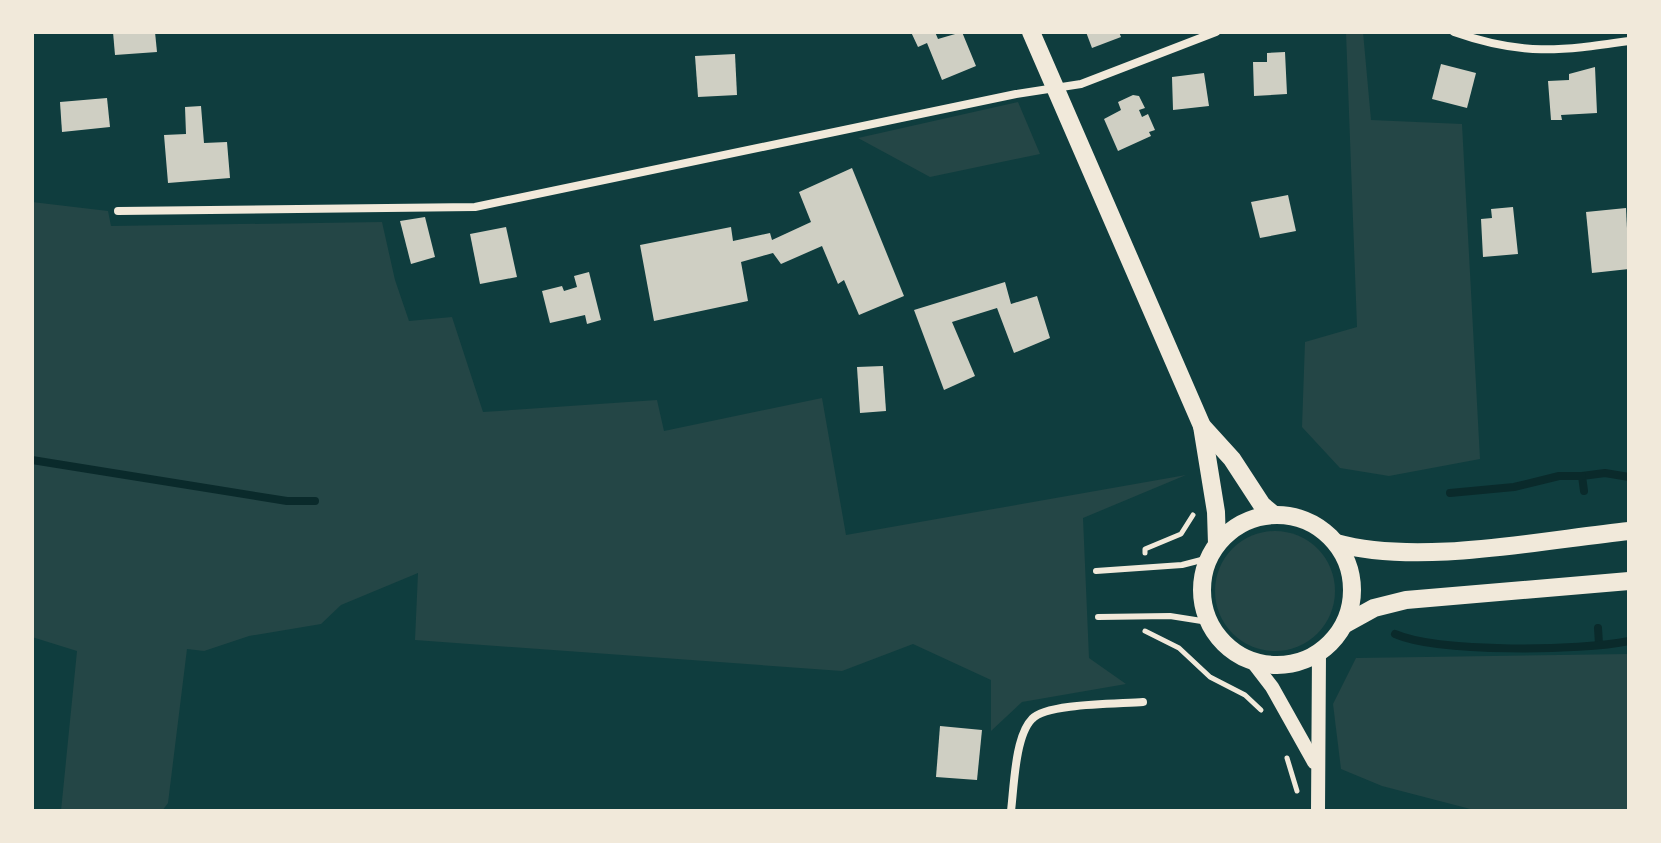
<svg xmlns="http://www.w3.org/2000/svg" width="1661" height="843" font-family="'Public Sans',sans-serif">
<rect width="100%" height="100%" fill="#0f3d3e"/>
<g fill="#244646">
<polygon points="1346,32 1363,32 1371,120 1462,124 1480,459 1389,476 1340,468 1302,427 1305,342 1357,327"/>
<polygon points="1018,102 1040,154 930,177 858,138"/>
<polygon points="32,202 108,211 111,226 382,222 395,280 409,321 452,317 483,412 657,400 664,431 822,398 846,535 1186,475 1083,518 1089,658 1126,684 1022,702 991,731 991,680 913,644 842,671 415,640 418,573 341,605 321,624 249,636 204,651 187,649 168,803 162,811 61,811 77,651 32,637"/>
<circle cx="1275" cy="591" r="60"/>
<polygon points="1629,654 1629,811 1478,811 1382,786 1341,769 1333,704 1356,658"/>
</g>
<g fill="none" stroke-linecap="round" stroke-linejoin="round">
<g stroke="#0a2a2b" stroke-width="8">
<polyline points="32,460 287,501 315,501"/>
<polyline points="1584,491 1582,476 1605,473 1629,477"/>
<polyline points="1450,493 1514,487 1559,476 1582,476"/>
<polyline points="1598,628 1599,644"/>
<path d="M1395 634C1439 653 1581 651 1629 641"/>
</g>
</g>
<g fill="#cfcfc3">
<polygon points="113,32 155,32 157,52 115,55"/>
<polygon points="911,32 935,32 938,39 962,32 976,66 942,80 927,43 918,47"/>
<polygon points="1086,32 1119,32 1121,37 1092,48"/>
<polygon points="1285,52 1287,94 1254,96 1253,62 1267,62 1267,53"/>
<polygon points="735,54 737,95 698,97 695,56"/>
<polygon points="1441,64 1476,73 1467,108 1432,99"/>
<polygon points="1595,67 1597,113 1561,115 1562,120 1551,120 1548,81 1569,80 1569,74"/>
<polygon points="1204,73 1209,106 1173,110 1172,77"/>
<polygon points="1133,95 1139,96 1145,108 1139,110 1142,117 1148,114 1155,130 1149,132 1151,136 1118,151 1104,119 1121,110 1118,102"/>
<polygon points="107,98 110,127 62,132 60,102"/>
<polygon points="201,106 204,143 227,142 230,178 168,183 164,135 186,134 185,107"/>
<polygon points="852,168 904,296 859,315 844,280 838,284 822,246 781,264 773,253 741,262 748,301 654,321 640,245 731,227 733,241 770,233 772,240 811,222 799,192"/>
<polygon points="1288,195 1296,231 1260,238 1251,202"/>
<polygon points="1513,207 1518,254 1483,257 1481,219 1492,218 1491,209"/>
<polygon points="1626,208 1629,269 1592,273 1586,212"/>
<polygon points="425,217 435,257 411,264 400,221"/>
<polygon points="506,227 517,277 480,284 470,234"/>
<polygon points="589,272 601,320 587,324 585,315 550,323 542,291 562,286 564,291 577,287 574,276"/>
<polygon points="1005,282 1011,304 1037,296 1050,338 1014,353 997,308 952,322 975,376 944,390 914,310"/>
<polygon points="883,366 886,411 860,413 857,367"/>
<polygon points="940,726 982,730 977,780 936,777"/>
</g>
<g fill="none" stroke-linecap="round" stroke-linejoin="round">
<g stroke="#f1e9da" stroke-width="5">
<polyline points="1145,553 1145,549 1181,534 1193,515"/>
<polyline points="1145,631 1179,648 1210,677 1245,695 1261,710"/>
<polyline points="1287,758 1297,791"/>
</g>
<g stroke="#f1e9da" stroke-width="6">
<polyline points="1096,571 1182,565 1209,558"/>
<polyline points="1098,617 1170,616 1208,622"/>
</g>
<g stroke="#f1e9da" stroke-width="8">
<path d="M1454 32C1522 56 1560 51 1629 41"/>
<polyline points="118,211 475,207 1016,94 1081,84 1216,32"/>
<path d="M1011 811C1014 787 1015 736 1032 719 1046 703 1120 704 1143 702"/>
</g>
<g stroke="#f1e9da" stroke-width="14">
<polyline points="1252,661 1272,687 1314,762"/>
<polyline points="1318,811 1319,653"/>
</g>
<g stroke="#f1e9da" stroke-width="18">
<polyline points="1031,32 1202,426 1232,459 1262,505 1274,515"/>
<polyline points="1202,426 1216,512 1217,544"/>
<circle cx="1277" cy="590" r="75"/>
<path d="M1336 543C1419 566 1542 540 1629 531"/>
<polyline points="1345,624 1374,608 1406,600 1629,581"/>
</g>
</g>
<rect width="1661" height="843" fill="none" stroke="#f1e9da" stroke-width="68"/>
</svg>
